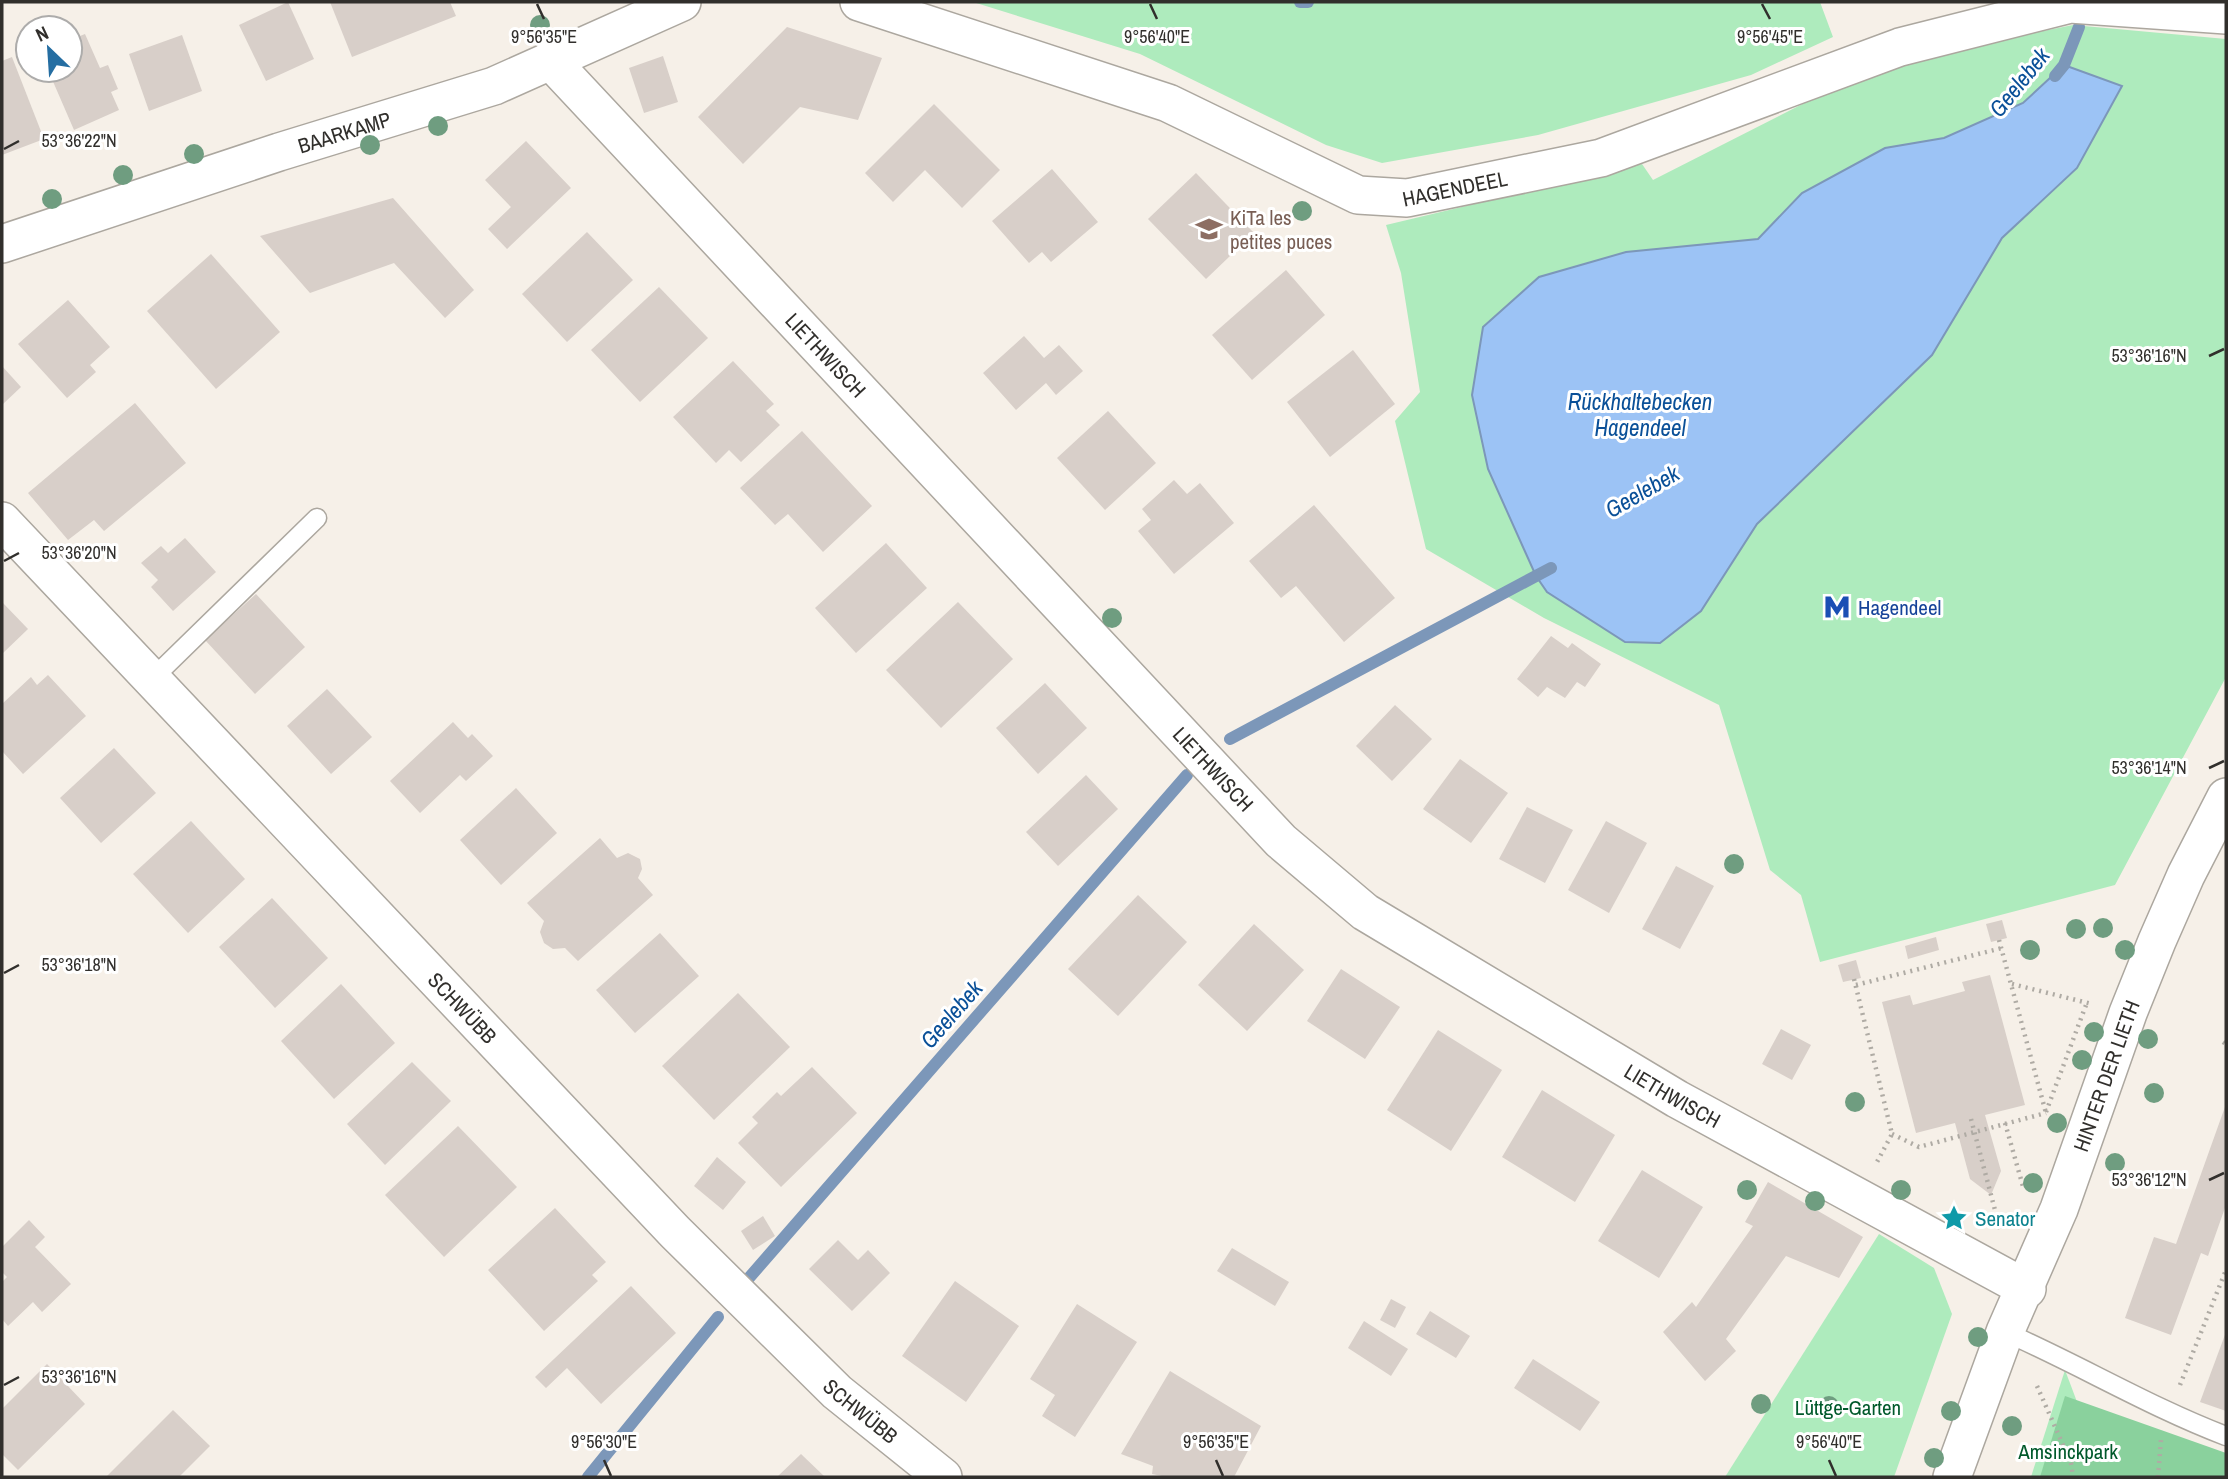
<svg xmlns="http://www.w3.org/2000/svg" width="2228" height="1479" font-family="'Archivo Narrow',sans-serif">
<rect width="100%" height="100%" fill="#f6f0e8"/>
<g fill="#aeebbd" fill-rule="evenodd">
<polygon points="973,2 1820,2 1833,37 1751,75 1538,135 1382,163 1326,145 1140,54"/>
<path d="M2073 25 2226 39V677L2115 885 1820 962 1801 895 1770 870 1719 705 1544 618 1426 549 1395 421 1420 392 1401 273 1386 225 1642 164 1653 180 1881 64ZM2064 65 2077 168 2002 238 1932 355 1757 524 1701 611 1626 252 1758 239 1802 193 1885 148 1944 138 2023 103Z"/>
<polygon points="1879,1234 1934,1268 1952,1314 1894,1477 1725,1477"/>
<polygon points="2065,1370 2096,1452 2099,1477 2031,1477"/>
</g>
<polygon fill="#8ad19d" points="2065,1396 2226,1453 2226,1477 2040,1477"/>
<polygon fill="#9cc3f5" stroke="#7c97b9" stroke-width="2" points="2064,65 2122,86 2077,168 2002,238 1932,355 1757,524 1701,611 1660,643 1625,642 1547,592 1536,576 1488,469 1472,395 1483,327 1539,277 1626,252 1758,239 1802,193 1885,148 1944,138 2023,103"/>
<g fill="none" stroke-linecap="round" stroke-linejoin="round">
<g stroke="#7c97b9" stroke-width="12">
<polyline points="1300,2 1308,2"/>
<polyline points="2055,76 2064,65 2079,27"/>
<polyline points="1230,739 1551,568"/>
<polyline points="748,1279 1187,775"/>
<polyline points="588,1477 718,1317"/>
</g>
</g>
<g fill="#d8cfc9">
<polygon points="288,2 314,59 266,81 239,25"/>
<polygon points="330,2 450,2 456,16 352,57"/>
<polygon points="787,27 882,58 858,120 800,107 743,164 698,117"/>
<polygon points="85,34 100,68 108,65 118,89 111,92 119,110 74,130 48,70 70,70 70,40"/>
<polygon points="182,35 202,91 149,111 129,54"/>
<polygon points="663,56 678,102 644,113 629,68"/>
<polygon points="12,57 44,139 2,155 2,61"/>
<polygon points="934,104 1000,170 962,208 925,170 893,202 865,173"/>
<polygon points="526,141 571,188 507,249 488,229 511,207 485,180"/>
<polygon points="1052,169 1098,222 1051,262 1042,252 1029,263 992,221"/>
<polygon points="1196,173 1254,233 1206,279 1148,219"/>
<polygon points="393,198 474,290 445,318 394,263 310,293 260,236"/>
<polygon points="587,232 633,280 567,342 522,294"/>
<polygon points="211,254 280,332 216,389 147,311"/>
<polygon points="1286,270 1325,315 1252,380 1212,335"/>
<polygon points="659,287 708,338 640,402 591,350"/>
<polygon points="68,300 110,347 90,365 96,372 67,398 18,344"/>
<polygon points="1024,336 1044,358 1059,345 1083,371 1056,395 1046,383 1016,410 983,373"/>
<polygon points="1353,350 1395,404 1330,457 1287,402"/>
<polygon points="733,361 774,404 766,411 780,425 741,462 729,450 716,463 673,417"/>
<polygon points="2,366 21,387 2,405"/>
<polygon points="135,403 186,463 104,531 94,520 68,540 28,493"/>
<polygon points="1108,411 1156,463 1105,510 1057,458"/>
<polygon points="802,431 872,506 823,552 788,514 775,525 740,488"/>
<polygon points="1174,480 1187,494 1200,483 1234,523 1174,574 1138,531 1151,520 1142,509"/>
<polygon points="1314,505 1395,598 1344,642 1296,586 1281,598 1249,561"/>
<polygon points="185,538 216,572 173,611 151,587 158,580 141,563 161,546 168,553"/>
<polygon points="886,543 927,588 856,653 815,608"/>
<polygon points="256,594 305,647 255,694 205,640"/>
<polygon points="2,602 28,629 2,654"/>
<polygon points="958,602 1013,659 941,728 886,670"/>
<polygon points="1551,636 1568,648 1572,643 1601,664 1585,687 1577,682 1565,698 1547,687 1538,697 1517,679"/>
<polygon points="48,675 86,716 23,774 2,751 2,704 31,677 37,685"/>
<polygon points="1045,683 1087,728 1038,774 996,728"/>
<polygon points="327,689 372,737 331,774 287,726"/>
<polygon points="1395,705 1432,739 1392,781 1356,746"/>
<polygon points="453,722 468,738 472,734 493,756 466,781 460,775 420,813 390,781"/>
<polygon points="114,748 156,793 101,843 60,798"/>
<polygon points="1460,759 1508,793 1471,843 1423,809"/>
<polygon points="1086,775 1118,809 1058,866 1026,832"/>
<polygon points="516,788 557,833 501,885 460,840"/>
<polygon points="1527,807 1573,830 1545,883 1499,859"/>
<polygon points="191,821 245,879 188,933 133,874"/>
<polygon points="1606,821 1647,843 1609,913 1568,890"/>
<polygon points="600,838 617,858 628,853 640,859 642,869 638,878 653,895 578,961 565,948 553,949 544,943 540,932 544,921 527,903"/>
<polygon points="1676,866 1714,886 1680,949 1642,929"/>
<polygon points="1138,895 1187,942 1118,1016 1068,969"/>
<polygon points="272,898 328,958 275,1008 219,947"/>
<polygon points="2002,920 2007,938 1991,942 1986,924"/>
<polygon points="1254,924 1304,970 1247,1031 1198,985"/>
<polygon points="660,933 699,976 635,1033 596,990"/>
<polygon points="1936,937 1939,950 1908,959 1905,946"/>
<polygon points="1856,960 1861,978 1843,982 1838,965"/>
<polygon points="1341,969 1400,1007 1365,1059 1307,1021"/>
<polygon points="1990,975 2025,1105 1985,1115 2001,1171 1991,1195 1970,1179 1955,1123 1916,1133 1882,1002 1910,995 1913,1005 1965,991 1962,982"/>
<polygon points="341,984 395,1043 334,1099 281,1041"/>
<polygon points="738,993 790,1047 714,1120 662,1066"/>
<polygon points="1781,1029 1811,1045 1792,1080 1762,1064"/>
<polygon points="1438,1030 1502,1070 1451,1151 1387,1110"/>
<polygon points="412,1062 451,1101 385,1165 347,1124"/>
<polygon points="812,1067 857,1113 781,1187 738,1143 758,1123 752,1117 777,1092 781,1096"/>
<polygon points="1542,1090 1615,1135 1575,1202 1502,1157"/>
<polygon points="2226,1104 2226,1205 2208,1256 2201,1253 2171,1335 2125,1318 2154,1237 2176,1244"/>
<polygon points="458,1126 517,1187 444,1257 385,1195"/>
<polygon points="717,1157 746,1182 723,1210 694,1186"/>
<polygon points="1642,1170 1703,1207 1659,1278 1598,1241"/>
<polygon points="1768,1182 1863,1237 1839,1278 1786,1256 1726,1339 1736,1351 1705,1381 1663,1332 1692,1302 1696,1307 1753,1226 1745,1222"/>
<polygon points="555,1208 606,1262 592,1275 598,1281 544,1331 488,1270"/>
<polygon points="763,1216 775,1236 753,1250 741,1231"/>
<polygon points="29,1220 45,1237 35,1247 71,1284 42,1312 33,1302 8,1326 2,1319 2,1282 7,1277 2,1272 2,1247"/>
<polygon points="838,1240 858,1260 868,1250 890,1273 852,1311 809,1269"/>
<polygon points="1232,1248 1289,1282 1275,1306 1217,1271"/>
<polygon points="955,1281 1019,1326 966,1402 902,1356"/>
<polygon points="631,1286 676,1333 601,1404 567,1368 546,1388 535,1377"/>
<polygon points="1391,1299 1406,1307 1395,1328 1380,1320"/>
<polygon points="1077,1304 1137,1342 1075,1437 1042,1416 1055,1395 1030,1379"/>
<polygon points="1430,1311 1470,1336 1456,1358 1416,1334"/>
<polygon points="1364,1321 1408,1349 1391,1376 1348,1348"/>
<polygon points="2226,1332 2226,1411 2200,1402"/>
<polygon points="1533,1359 1600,1402 1580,1431 1514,1388"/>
<polygon points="47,1364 85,1404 18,1470 2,1454 2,1409"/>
<polygon points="1170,1371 1261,1426 1234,1477 1167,1477 1152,1474 1153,1466 1121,1454"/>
<polygon points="173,1410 210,1446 179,1477 106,1477"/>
<polygon points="801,1454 825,1477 777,1477"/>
</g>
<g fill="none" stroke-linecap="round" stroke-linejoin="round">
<g stroke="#aca79f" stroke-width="21">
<g id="service">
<polyline points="151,680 317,518"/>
<path d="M2005 1332C2080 1365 2150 1407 2226 1436"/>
</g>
</g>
<g stroke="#aca79f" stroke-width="40">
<g id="minor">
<path id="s1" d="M859 2 1168 103 1358 195 1407 198 1601 158 1900 47 2070 4 2226 15"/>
<path id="s2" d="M550 60 1281 841 1365 912 1677 1099 2027 1289"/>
<path id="s3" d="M2 244 279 152 494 86 682 2"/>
<path id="s4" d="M2 521 675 1232 837 1392 943 1477"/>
<path id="s5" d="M1952 1477 2005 1332 2059 1209 2128 1013 2157 941 2186 875 2226 797"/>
</g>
</g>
<g stroke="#afaba4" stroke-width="4.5" stroke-dasharray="2 5" stroke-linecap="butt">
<polyline points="1999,940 2046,1113"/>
<polyline points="1854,979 1892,1134 1877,1162"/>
<polyline points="2012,984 2092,1004"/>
<polyline points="1856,985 2002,948"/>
<polyline points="2223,1042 2226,1044"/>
<polyline points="2046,1112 2086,1005"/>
<polyline points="1971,1119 2000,1229"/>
<polyline points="2005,1123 2024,1190"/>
<polyline points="1892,1134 1919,1147 2046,1113"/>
<polyline points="2180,1385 2226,1270"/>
<polyline points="2037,1386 2071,1463 2073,1477"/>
<polyline points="2158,1477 2161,1440"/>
</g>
<use href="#service" stroke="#fff" stroke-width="18"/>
<use href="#minor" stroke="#fff" stroke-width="37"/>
</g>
<g fill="#6f9d80">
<circle cx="540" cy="25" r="10"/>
<circle cx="438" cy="126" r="10"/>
<circle cx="370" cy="145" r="10"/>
<circle cx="194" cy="154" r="10"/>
<circle cx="123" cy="175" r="10"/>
<circle cx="52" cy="199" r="10"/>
<circle cx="1302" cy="211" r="10"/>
<circle cx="1112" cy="618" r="10"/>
<circle cx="1734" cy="864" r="10"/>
<circle cx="2103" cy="928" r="10"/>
<circle cx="2076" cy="929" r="10"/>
<circle cx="2030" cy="950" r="10"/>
<circle cx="2125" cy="950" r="10"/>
<circle cx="2094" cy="1032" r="10"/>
<circle cx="2148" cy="1039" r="10"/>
<circle cx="2082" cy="1060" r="10"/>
<circle cx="2154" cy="1093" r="10"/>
<circle cx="1855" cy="1102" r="10"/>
<circle cx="2057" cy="1123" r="10"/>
<circle cx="2115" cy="1163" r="10"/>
<circle cx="2033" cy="1183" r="10"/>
<circle cx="1747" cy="1190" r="10"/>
<circle cx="1901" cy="1190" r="10"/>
<circle cx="1815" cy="1201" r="10"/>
<circle cx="1978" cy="1337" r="10"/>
<circle cx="1761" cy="1404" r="10"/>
<circle cx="1829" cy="1406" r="10"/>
<circle cx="1951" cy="1411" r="10"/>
<circle cx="2012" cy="1426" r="10"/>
<circle cx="1934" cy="1458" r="10"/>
</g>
<path fill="none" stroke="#312f2c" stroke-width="2.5" d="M537 4 544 19M1150 4 1157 19M1762 4 1770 19M4 149 19 141M2209 356 2224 349M4 561 19 553M2209 768 2224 761M4 973 19 965M2209 1180 2224 1173M4 1385 19 1377M604 1460 611 1476M1216 1460 1223 1476M1829 1460 1836 1476"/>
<defs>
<g id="school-bare" transform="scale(2.1)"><path d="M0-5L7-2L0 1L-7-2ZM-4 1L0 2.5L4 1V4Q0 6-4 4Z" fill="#8d6e63" stroke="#fff" stroke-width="2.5" paint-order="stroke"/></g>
<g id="metro-bare" transform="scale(2.1)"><path d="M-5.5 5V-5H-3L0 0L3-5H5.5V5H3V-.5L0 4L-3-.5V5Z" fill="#1a4fb4" stroke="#fff" stroke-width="2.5" paint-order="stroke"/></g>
<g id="sight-bare" transform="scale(2.1)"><path d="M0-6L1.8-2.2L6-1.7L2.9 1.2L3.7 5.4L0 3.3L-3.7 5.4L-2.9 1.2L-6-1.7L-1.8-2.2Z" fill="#0f9aa8" stroke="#fff" stroke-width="2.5" paint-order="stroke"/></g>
</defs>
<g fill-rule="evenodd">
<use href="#school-bare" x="1209" y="229"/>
<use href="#metro-bare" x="1837" y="607"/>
<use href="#sight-bare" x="1954" y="1218"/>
</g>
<g text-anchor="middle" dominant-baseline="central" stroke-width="6" stroke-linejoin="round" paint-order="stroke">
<g font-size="21" fill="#312f2c" stroke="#fff">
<text stroke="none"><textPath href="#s3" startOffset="360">BAARKAMP</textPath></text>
<text stroke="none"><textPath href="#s1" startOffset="634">HAGENDEEL</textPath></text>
<text stroke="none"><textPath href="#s2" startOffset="404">LIETHWISCH</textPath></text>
<text stroke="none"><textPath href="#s2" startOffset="971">LIETHWISCH</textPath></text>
<text stroke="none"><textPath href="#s4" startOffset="670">SCHWÜBB</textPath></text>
<text stroke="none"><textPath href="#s5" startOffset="430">HINTER DER LIETH</textPath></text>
<text stroke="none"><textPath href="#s2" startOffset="1538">LIETHWISCH</textPath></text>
<text stroke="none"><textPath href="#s4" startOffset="1237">SCHWÜBB</textPath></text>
</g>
<g font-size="21" fill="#785e54" stroke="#fff" text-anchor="start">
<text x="1230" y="217">KiTa les<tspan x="1230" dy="24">petites puces</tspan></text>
</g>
<g font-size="21" fill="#164399" stroke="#fff" text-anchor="start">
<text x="1858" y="607">Hagendeel</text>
</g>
<g font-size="21" fill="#0d838f" stroke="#fff" text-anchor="start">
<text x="1975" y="1218">Senator</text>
</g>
<g font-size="21" fill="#01592b" stroke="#fff">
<text x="1848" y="1407">Lüttge-Garten</text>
<text x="2068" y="1451">Amsinckpark</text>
</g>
<g font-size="23" font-style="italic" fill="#0a5098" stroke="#fff">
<text transform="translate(2019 82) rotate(-51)">Geelebek</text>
<text x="1640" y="401">Rückhaltebecken<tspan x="1640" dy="26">Hagendeel</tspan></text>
<text transform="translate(1642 491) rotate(-30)">Geelebek</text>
<text transform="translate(951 1014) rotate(-49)">Geelebek</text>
</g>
</g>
<g font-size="18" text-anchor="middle" fill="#312f2c" stroke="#fff" stroke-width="6" stroke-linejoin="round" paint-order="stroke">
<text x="544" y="43">9°56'35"E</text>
<text x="1770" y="43">9°56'45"E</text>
<text x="1157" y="43">9°56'40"E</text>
<text x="79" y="147">53°36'22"N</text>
<text x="2149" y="362">53°36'16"N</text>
<text x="79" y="559">53°36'20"N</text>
<text x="2149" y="774">53°36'14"N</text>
<text x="79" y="971">53°36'18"N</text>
<text x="2149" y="1186">53°36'12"N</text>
<text x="79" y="1383">53°36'16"N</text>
<text x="1216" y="1448">9°56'35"E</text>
<text x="1829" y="1448">9°56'40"E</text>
<text x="604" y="1448">9°56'30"E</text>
</g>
<rect width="2228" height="1479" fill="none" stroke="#312f2c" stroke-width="7"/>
<g transform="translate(49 49) rotate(335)"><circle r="33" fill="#ffffff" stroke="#adacab" stroke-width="2"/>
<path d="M0-5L12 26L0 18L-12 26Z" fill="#256ea2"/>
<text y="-10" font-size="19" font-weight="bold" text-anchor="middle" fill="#312f2c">N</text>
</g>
</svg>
